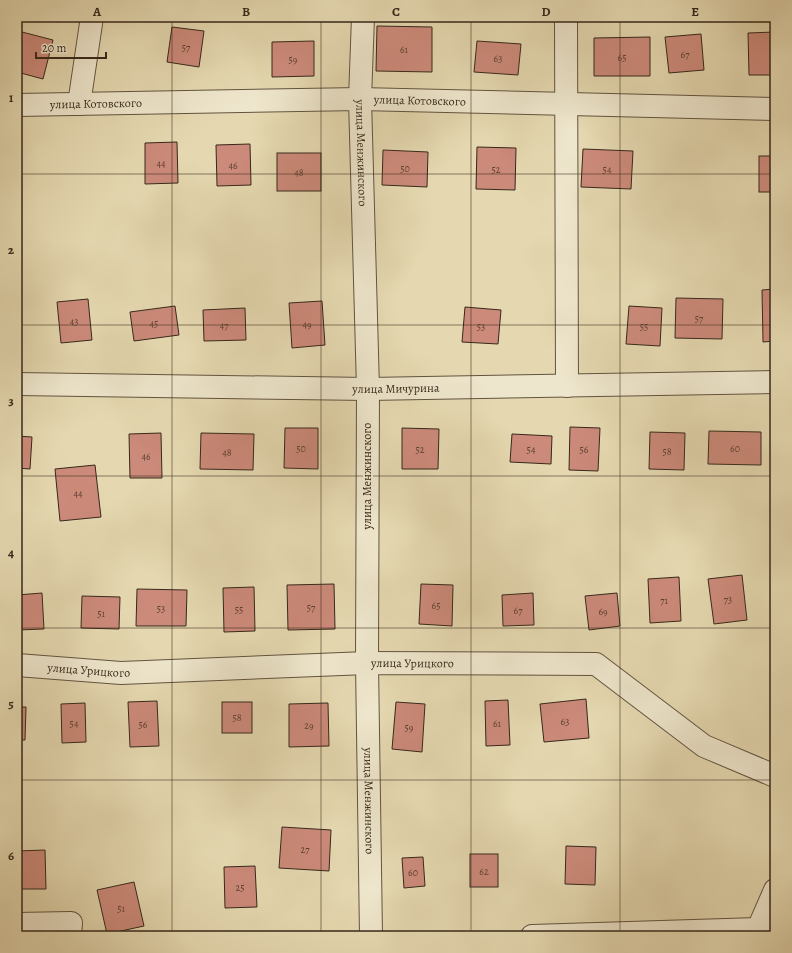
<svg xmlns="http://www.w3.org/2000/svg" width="792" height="953" font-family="Alegreya,serif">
<rect width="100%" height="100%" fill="#e5d8b0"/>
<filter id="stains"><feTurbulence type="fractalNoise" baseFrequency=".005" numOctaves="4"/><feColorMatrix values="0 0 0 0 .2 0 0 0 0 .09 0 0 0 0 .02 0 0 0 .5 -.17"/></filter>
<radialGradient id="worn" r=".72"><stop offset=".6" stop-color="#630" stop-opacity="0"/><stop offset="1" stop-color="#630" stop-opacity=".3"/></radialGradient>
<g fill="#cc8a7a" stroke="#36281a">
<polygon points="274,17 312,17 274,19"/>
<polygon points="377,26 432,27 432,72 376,71"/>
<polygon points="172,27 204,31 199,67 167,62"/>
<polygon points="22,32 53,40 43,79 17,72 17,52"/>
<polygon points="775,32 775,75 749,75 748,33"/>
<polygon points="701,34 704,70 669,73 665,37"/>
<polygon points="650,37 650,76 594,76 594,38"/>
<polygon points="314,41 314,76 272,77 272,42"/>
<polygon points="477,41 521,44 518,75 474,72"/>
<polygon points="177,142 178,183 145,184 145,143"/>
<polygon points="250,144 251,185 217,186 216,145"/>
<polygon points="477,147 516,148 515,190 476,189"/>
<polygon points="583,149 633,151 631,189 581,187"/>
<polygon points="383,150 428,152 427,187 382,185"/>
<rect x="277" y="153" width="44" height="38"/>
<rect x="759" y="156" width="16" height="36"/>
<polygon points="775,289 775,341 763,342 762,290"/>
<polygon points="676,298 723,299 722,339 675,338"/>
<polygon points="88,299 92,340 61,343 57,302"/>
<polygon points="322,301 325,345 292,348 289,303"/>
<polygon points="175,306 179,335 134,341 130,312"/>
<polygon points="629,306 662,308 660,346 626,344"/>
<polygon points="17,307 18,346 17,346"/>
<polygon points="465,307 501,310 498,344 462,342"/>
<polygon points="245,308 246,340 204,341 203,310"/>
<polygon points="570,427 600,428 598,471 569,470"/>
<polygon points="285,428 318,428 318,469 284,468"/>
<polygon points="402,428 439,429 438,469 402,469"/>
<polygon points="709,431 761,432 761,465 708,464"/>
<polygon points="650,432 685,433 684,470 649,469"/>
<polygon points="161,433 162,478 130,478 129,434"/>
<polygon points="201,433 254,434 253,470 200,469"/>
<polygon points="512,434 552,436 551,464 510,462"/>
<polygon points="17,436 32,437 30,469 17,468"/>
<polygon points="95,465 101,517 60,521 55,469"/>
<polygon points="742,575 747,620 714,624 708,579"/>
<polygon points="679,577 681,621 650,623 648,579"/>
<polygon points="334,584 335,629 288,630 287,585"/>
<polygon points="421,584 453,585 452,626 419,624"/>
<polygon points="254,587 255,631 224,632 223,588"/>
<polygon points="137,589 187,590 186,626 136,626"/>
<polygon points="42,593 44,629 17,630 17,595"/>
<polygon points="533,593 534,625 503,626 502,595"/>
<polygon points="617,593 620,626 589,630 585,596"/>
<polygon points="82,596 120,597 119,629 81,628"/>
<polygon points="586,699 589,738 544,742 540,704"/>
<polygon points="508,700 510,745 486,746 485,701"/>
<polygon points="157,701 159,746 130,747 128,702"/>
<rect x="222" y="702" width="30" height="31"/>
<polygon points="396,702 425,704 422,752 392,749"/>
<polygon points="85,703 86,742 62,743 61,704"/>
<polygon points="328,703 329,746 289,747 289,704"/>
<polygon points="17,707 26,707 25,740 17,740"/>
<polygon points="282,827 331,830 329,871 279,868"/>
<polygon points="566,846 596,847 595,885 565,884"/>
<polygon points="45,850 46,889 17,889 17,851"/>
<rect x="470" y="854" width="28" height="33"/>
<polygon points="423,857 425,886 404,888 402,858"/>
<polygon points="255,866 257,907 225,908 224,867"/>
<polygon points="134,882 144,926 107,934 97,890"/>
</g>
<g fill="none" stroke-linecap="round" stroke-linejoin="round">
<g stroke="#625440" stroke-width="24">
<g id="minor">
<path id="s1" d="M363 17 360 99 368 389 367 663 371 936"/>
<polyline points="566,17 567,386"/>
<polyline points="79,104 92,17"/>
<path id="s2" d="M17 105 360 99 775 109"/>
<path id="s3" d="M17 384 368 389 775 382"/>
<path id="s4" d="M17 665 121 673 367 663 596 664 704 746 775 776"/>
<polyline points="17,924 71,923 70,936"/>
<polyline points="532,936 758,929 775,890"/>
</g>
</g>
<use href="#minor" stroke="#eee6cc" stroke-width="22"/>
</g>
<path fill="none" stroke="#36281a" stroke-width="1" stroke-opacity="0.55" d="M172 17V936M321 17V936M471 17V936M620 17V936M17 174H775M17 325H775M17 476H775M17 628H775M17 780H775"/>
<g text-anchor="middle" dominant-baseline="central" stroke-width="4" stroke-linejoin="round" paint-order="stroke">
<g font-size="10" fill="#5c4032">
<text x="186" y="47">57</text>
<text x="404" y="49">61</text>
<text x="685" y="54">67</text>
<text x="622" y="57">65</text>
<text x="498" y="58">63</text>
<text x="293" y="59">59</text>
<text x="161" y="163">44</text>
<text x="233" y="165">46</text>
<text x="405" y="168">50</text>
<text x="496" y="169">52</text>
<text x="607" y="169">54</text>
<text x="299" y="172">48</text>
<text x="699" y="318">57</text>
<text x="74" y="321">43</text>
<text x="154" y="323">45</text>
<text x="307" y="324">49</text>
<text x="224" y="325">47</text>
<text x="481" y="326">53</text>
<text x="644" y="326">55</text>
<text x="301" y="448">50</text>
<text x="735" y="448">60</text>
<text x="420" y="449">52</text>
<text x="531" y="449">54</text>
<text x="584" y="449">56</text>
<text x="667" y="451">58</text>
<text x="227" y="452">48</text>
<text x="146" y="456">46</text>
<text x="78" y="493">44</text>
<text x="728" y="599">73</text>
<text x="664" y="600">71</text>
<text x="436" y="605">65</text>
<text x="311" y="607">57</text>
<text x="161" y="608">53</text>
<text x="239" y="609">55</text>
<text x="518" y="610">67</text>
<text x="603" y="611">69</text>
<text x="101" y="613">51</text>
<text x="237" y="717">58</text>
<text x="565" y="721">63</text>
<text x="74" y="723">54</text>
<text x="497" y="723">61</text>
<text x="143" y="724">56</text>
<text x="309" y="725">29</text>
<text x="409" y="727">59</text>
<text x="305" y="849">27</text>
<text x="484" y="871">62</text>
<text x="413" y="872">60</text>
<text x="240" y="887">25</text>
<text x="121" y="908">51</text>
</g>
<g font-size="12" fill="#36281a" stroke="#eee6cc">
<text stroke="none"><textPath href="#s2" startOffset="403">улица Котовского</textPath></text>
<text stroke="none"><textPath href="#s2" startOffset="79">улица Котовского</textPath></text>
<text stroke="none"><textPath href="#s1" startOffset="136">улица Менжинского</textPath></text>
<text stroke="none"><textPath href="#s3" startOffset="379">улица Мичурина</textPath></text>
<text transform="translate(367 476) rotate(-90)">улица Менжинского</text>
<text stroke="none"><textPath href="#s4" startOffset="396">улица Урицкого</textPath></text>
<text stroke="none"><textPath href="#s4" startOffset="72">улица Урицкого</textPath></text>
<text stroke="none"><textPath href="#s1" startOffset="784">улица Менжинского</textPath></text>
</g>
</g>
<rect width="792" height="953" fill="none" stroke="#e5d8b0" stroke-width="44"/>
<path d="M36 52v6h70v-6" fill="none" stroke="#36281a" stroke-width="2"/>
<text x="42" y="52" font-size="12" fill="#36281a" stroke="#eee6cc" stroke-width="3" paint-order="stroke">20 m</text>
<rect x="22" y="22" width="748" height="909" fill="none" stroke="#36281a" stroke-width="1.5"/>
<g font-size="13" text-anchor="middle" font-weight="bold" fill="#36281a">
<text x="97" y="16">A</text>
<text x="246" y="16">B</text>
<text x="396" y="16">C</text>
<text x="546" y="16">D</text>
<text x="695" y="16">E</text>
<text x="11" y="102">1</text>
<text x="11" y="254">2</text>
<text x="11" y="405">3</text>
<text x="11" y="557">4</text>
<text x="11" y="708">5</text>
<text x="11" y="860">6</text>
</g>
<rect width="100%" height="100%" filter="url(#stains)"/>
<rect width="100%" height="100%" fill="url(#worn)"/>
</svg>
